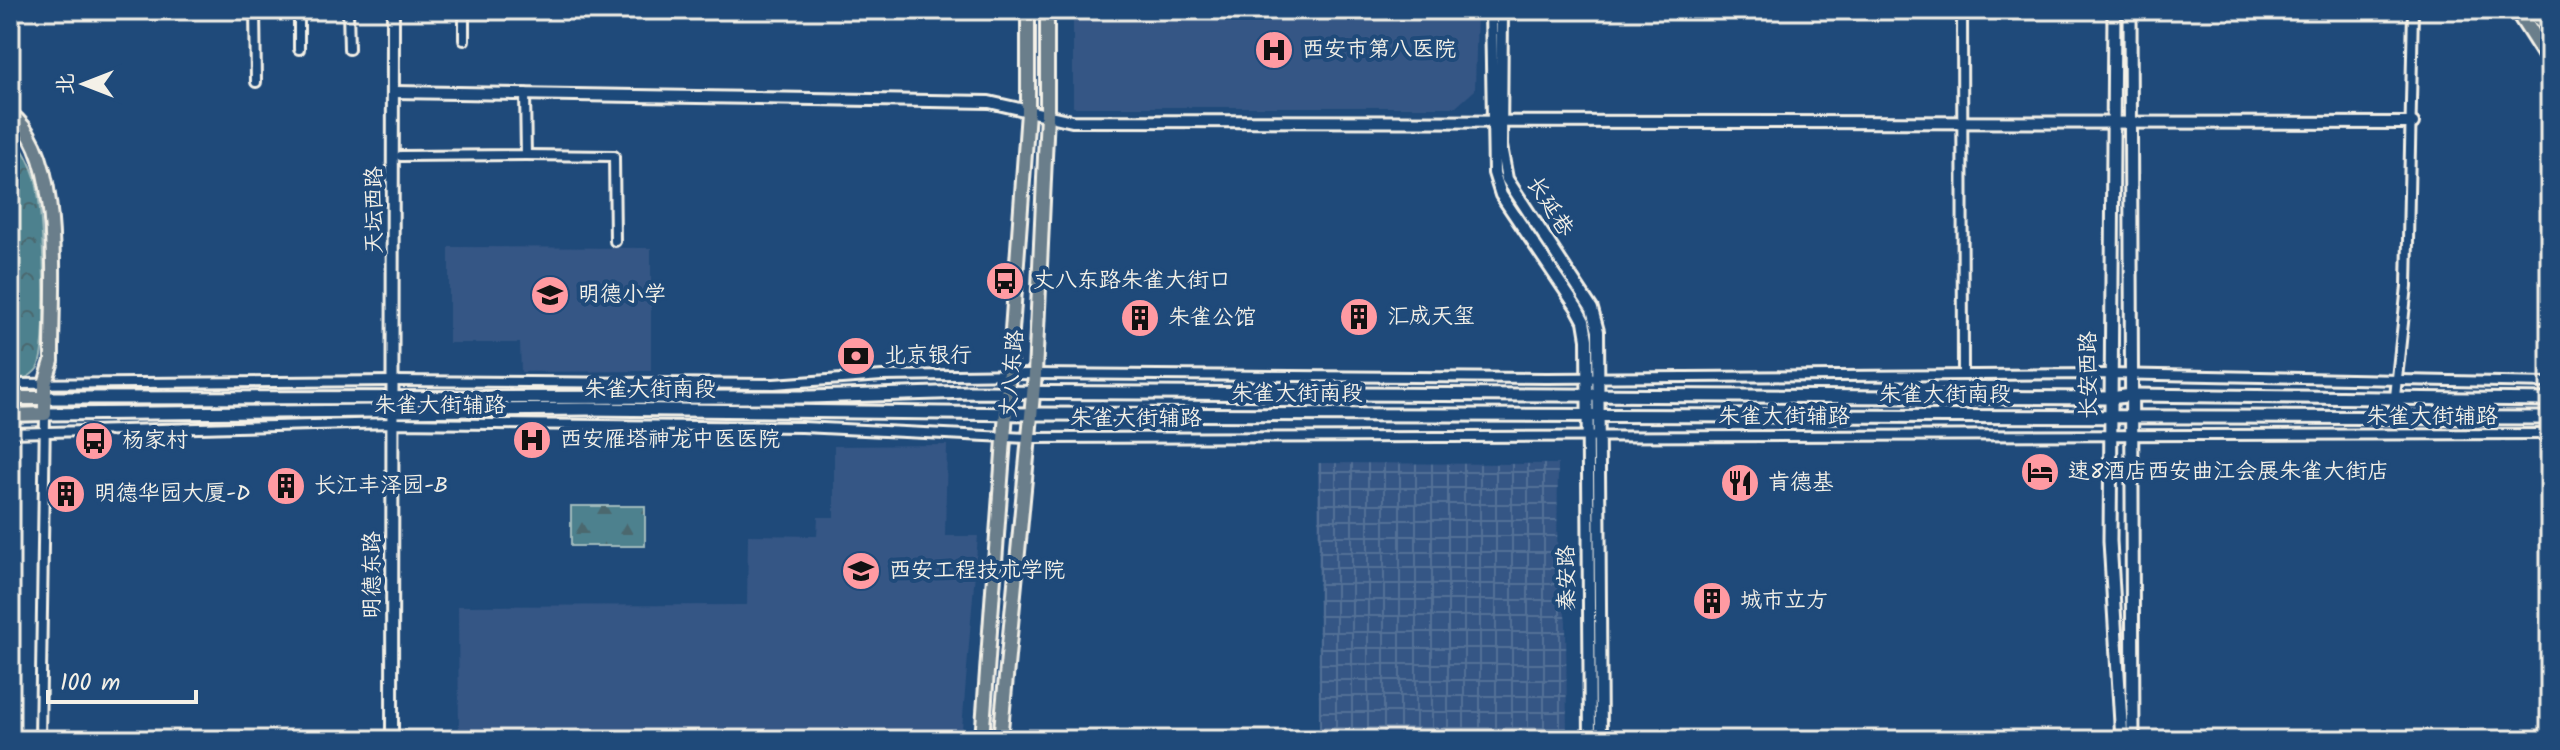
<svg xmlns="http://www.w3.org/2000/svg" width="2560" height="750" font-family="Kalam,'LXGW WenKai TC',sans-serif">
<defs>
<pattern id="industrial-grid" width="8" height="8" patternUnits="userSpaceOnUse" patternTransform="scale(2)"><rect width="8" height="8" fill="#355685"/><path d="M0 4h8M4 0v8" fill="none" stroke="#536f96"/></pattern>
<pattern id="forest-firs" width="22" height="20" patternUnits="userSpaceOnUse" patternTransform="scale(2)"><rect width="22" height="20" fill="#4d818e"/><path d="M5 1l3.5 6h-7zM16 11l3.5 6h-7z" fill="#4b676e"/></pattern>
<pattern id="park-crowns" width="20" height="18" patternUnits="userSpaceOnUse" patternTransform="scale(2)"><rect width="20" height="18" fill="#4d818e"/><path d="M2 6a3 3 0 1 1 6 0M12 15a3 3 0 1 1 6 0" fill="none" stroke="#4b676e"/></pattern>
</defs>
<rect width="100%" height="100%" fill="#1f4a7a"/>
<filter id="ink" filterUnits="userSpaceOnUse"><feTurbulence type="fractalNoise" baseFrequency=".0125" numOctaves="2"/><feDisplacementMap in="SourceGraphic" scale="16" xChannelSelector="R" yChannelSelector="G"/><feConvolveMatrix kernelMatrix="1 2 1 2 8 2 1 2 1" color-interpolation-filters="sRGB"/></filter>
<g filter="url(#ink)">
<g fill="#355685">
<polygon points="1073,10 1477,10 1475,90 1456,107 1073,107"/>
<polygon points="449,247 651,248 651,371 521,372 520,343 449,343"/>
<polygon points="947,445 945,536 978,536 961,740 459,740 458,606 747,605 748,535 817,536 818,517 834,517 834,446"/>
</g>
<polygon fill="url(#industrial-grid)" points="1318,463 1558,464 1557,563 1566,621 1567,740 1319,740"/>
<rect fill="url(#forest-firs)" stroke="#a0b9bb" stroke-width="2" x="571" y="506" width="74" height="40"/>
<path fill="url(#park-crowns)" stroke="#a0b9bb" stroke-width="2" d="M10 135C22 145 30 162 35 177 43 204 50 348 37 369 30 378 21 380 10 382Z"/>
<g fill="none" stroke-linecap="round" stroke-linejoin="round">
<g stroke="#f4f1e8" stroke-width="14">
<g id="minor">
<polyline points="255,10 256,82"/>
<polyline points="299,10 299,49"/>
<polyline points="348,10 349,49"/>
<polyline points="464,10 464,40"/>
<polyline points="1962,10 1963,375"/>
<polyline points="526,155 614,156 615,241"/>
<polyline points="401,156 526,155 525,93"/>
<polyline points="10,384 395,381 774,384 882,376 1035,374 1547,378 2109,374 2550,383"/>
<polyline points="2393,415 2407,286 2413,10"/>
<polyline points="10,433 393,423 802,427 1028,438 2550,434"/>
<polyline points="40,740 45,414"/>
</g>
</g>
<g stroke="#f4f1e8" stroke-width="16">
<g id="tertiary">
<polyline points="1491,10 1494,173 1501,195 1577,308 1584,321 1587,339 1590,740"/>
<polyline points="1502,10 1501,146 1507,179 1592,309 1598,331 1601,740"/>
<polyline points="395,92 989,102 1072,121 2413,123"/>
<polyline points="392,740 393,10"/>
</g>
</g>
<g stroke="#f4f1e8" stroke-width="17">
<g id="secondary">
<polyline points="2114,10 2110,541 2122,740"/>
<polyline points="2130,10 2133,740"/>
<polyline points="45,398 810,397 969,392 2111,398 2132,395 2550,400"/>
<polyline points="45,414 587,409 1031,414 2550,418"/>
</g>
</g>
<g stroke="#f4f1e8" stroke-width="18">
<g id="primary">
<path d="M10 114C66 151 51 299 52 361L45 384V414L10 415"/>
<polyline points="10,398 45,398"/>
<polyline points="982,740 1028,112 1028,10"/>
<polyline points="1000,740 1035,374 1047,114 1047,10"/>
</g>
</g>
<g stroke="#f4f1e8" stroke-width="20">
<g id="motorway">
<polyline points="2517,10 2550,62"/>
<polyline points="2532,10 2550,28"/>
</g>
</g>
<use href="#minor" stroke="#1f4a7a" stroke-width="8"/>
<use href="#tertiary" stroke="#1f4a7a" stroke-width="10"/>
<use href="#secondary" stroke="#1f4a7a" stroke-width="11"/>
<use href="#primary" stroke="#6b7e8b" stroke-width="12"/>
<use href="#motorway" stroke="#6b7e8b" stroke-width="14"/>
</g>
</g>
<defs>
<g id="hospital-disc" transform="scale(2)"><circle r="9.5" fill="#ff9aa2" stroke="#1f4a7a"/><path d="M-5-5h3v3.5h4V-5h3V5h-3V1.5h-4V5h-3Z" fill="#111"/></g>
<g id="bus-disc" transform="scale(2)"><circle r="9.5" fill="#ff9aa2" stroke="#1f4a7a"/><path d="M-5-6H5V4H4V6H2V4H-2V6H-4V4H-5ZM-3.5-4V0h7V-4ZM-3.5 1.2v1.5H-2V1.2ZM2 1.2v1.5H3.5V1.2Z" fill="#111"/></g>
<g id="school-disc" transform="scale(2)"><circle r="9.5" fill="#ff9aa2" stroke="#1f4a7a"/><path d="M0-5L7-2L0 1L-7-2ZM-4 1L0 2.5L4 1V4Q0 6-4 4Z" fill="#111"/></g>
<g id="building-disc" transform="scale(2)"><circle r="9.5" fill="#ff9aa2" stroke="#1f4a7a"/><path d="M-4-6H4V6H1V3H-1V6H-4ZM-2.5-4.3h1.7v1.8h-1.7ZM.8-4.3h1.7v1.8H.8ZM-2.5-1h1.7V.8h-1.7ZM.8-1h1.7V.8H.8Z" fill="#111"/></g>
<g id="bank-disc" transform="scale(2)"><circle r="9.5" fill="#ff9aa2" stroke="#1f4a7a"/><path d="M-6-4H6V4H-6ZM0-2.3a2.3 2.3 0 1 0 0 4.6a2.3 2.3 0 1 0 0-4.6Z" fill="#111"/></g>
<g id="hotel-disc" transform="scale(2)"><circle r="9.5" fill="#ff9aa2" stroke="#1f4a7a"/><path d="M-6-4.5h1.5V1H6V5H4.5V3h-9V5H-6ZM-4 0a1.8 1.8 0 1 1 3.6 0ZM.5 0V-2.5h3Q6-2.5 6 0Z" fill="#111"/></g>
<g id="restaurant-disc" transform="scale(2)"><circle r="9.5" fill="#ff9aa2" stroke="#1f4a7a"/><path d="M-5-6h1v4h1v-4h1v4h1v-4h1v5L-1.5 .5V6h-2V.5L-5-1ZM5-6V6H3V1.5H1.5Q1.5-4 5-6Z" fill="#111"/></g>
<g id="university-disc" transform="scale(2)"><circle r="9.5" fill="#ff9aa2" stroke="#1f4a7a"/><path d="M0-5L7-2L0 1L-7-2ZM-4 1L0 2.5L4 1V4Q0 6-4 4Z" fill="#111"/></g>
</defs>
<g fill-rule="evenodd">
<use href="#hospital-disc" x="1274" y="50"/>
<use href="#bus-disc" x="1005" y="281"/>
<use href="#school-disc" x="550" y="295"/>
<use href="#building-disc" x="1359" y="317"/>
<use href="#building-disc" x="1140" y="318"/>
<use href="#bank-disc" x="856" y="356"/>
<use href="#hospital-disc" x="532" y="440"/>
<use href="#bus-disc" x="94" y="441"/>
<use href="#hotel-disc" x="2040" y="472"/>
<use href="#restaurant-disc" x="1740" y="483"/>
<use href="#building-disc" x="286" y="486"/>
<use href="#building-disc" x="66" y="494"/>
<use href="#university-disc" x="861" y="571"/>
<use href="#building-disc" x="1712" y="601"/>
</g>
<g text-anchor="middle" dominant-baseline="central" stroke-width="8" stroke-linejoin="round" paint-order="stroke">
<g font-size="22" fill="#f4f1e8" stroke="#1f4a7a" text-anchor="start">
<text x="1302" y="50">西安市第八医院</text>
<text x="1033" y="281">丈八东路朱雀大街口</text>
<text x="578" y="295">明德小学</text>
<text x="1387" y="317">汇成天玺</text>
<text x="1168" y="318">朱雀公馆</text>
<text x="884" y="356">北京银行</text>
<text x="560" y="440">西安雁塔神龙中医医院</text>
<text x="122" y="441">杨家村</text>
<text x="2068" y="472">速8酒店西安曲江会展朱雀大街店</text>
<text x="1768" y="483">肯德基</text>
<text x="314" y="486">长江丰泽园-B</text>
<text x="94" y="494">明德华园大厦-D</text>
<text x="889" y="571">西安工程技术学院</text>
<text x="1740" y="601">城市立方</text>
</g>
<g font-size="22" fill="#f4f1e8" stroke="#1f4a7a">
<text transform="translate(1549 207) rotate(57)">长延巷</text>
<text transform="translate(375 210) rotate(-90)">天坛西路</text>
<text transform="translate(1013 374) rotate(-85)">丈八东路</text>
<text transform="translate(2089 375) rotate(-90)">长安西路</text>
<text x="650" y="390">朱雀大街南段</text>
<text x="1297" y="394">朱雀大街南段</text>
<text x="1945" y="395">朱雀大街南段</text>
<text x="440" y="406">朱雀大街辅路</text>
<text x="1784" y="417">朱雀大街辅路</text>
<text x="2432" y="417">朱雀大街辅路</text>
<text x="1136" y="419">朱雀大街辅路</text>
<text transform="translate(373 575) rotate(-90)">明德东路</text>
<text transform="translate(1568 578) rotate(-91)">秦安路</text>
</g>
</g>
<rect width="2560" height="750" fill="none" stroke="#1f4a7a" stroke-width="40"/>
<rect x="20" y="20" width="2520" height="710" fill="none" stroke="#f4f1e8" stroke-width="3" filter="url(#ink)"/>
<g transform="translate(84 84) rotate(270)" stroke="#1f4a7a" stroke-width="6" paint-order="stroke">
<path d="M0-6L14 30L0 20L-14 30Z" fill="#f4f1e8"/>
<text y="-12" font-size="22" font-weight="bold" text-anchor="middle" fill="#f4f1e8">北</text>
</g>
<path d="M48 690v12h148v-12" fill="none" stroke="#f4f1e8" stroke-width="4"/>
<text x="60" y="690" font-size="24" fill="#f4f1e8" stroke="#1f4a7a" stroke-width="6" paint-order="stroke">100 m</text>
</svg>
